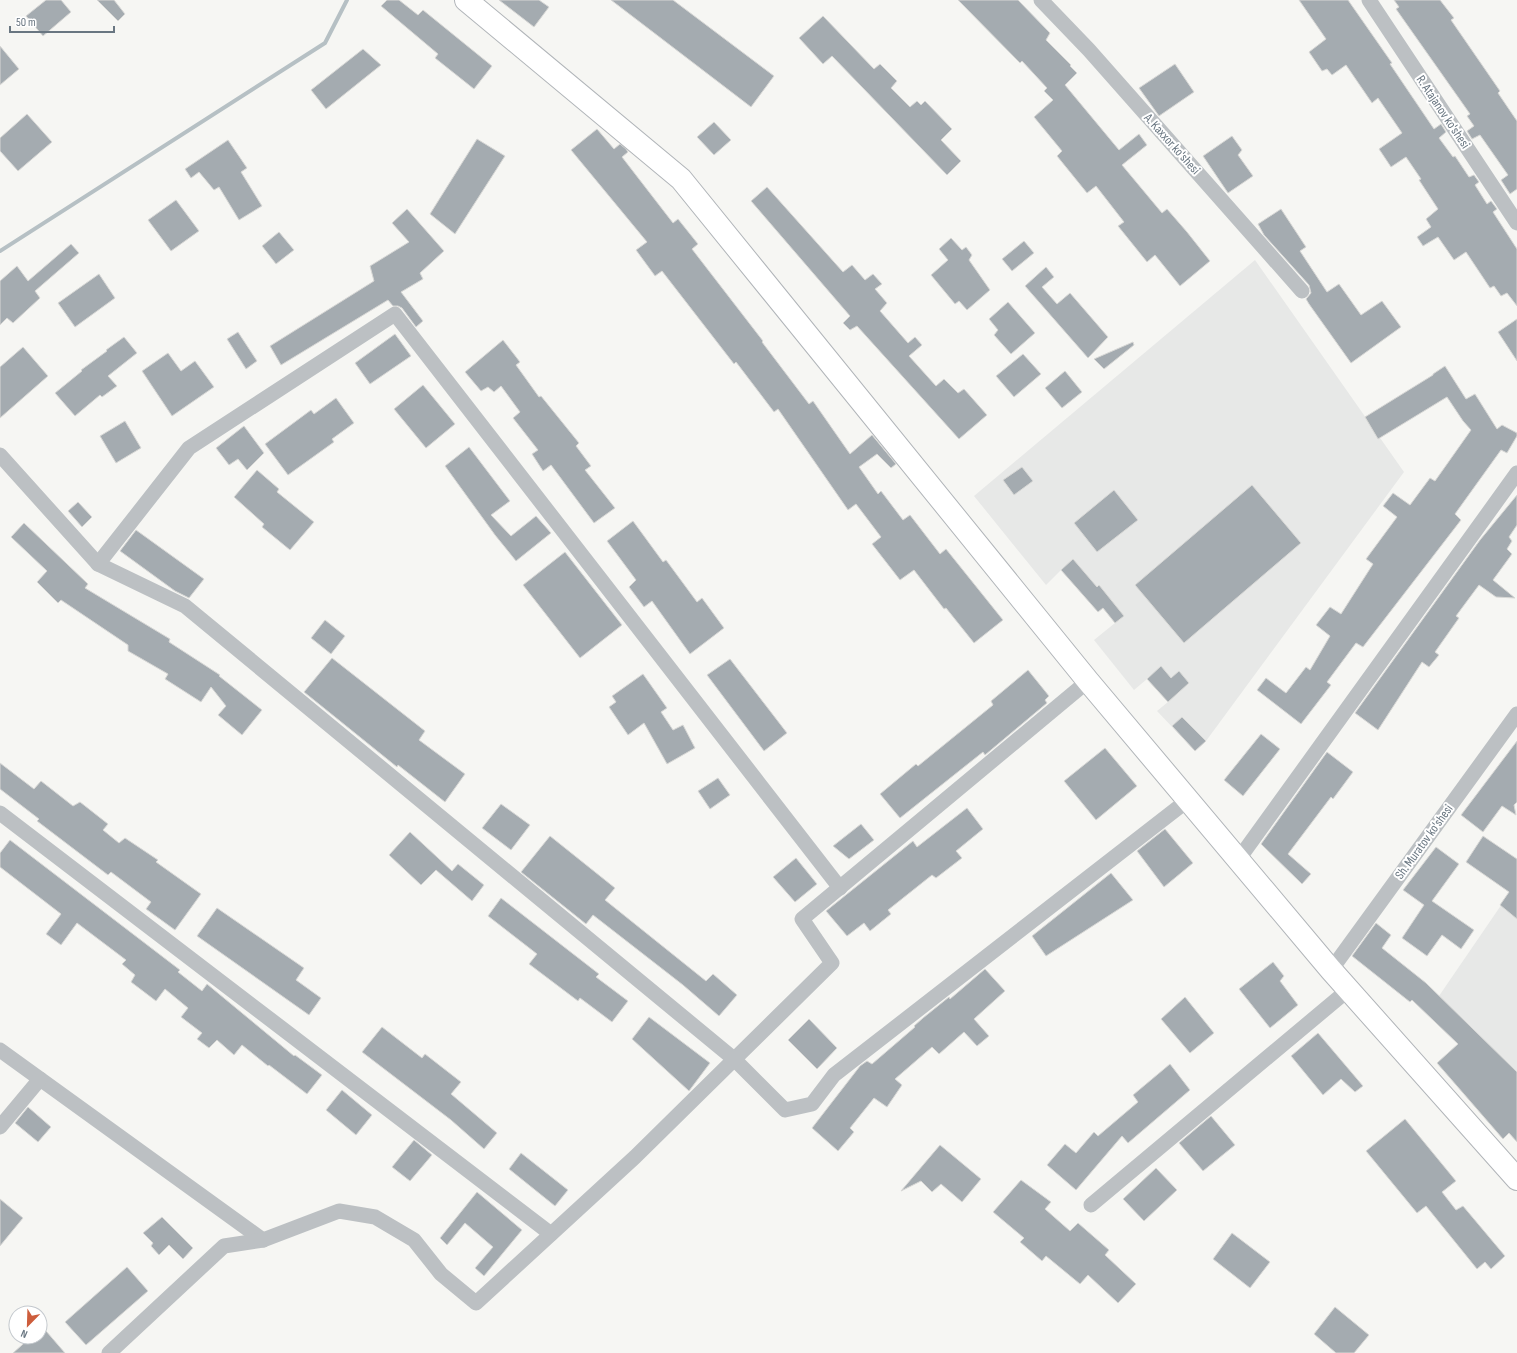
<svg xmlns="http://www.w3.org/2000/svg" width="1517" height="1353" font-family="'Sofia Sans Condensed',sans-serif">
<rect width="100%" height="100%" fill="#f6f6f3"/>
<g fill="#e7e8e7">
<polygon points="1255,260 1404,472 1206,741 1195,751 1157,711 1168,702 1147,679 1134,690 1094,640 1115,623 1103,608 1098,612 1061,570 1046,585 974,496"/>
<polygon points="1517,882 1517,1142 1509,1133 1503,1139 1437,1063 1458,1044 1449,1035 1439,996"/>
</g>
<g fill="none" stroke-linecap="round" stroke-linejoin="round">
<polyline stroke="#b6c0c4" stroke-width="4" points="0,251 325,43 347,0"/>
</g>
<g fill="#a4abb0" stroke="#d8d8d6">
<polygon points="46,0 61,0 71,12 43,36 26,16"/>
<polygon points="97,0 114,0 125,14 118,21"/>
<polygon points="387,0 399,0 418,15 423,10 492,66 474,89 435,58 438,54 381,6"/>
<polygon points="499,0 539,0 549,7 534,27"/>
<polygon points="611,0 673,0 774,76 751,107"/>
<polygon points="958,0 1018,0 1050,33 1046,40 1071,65 1070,66 1077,73 1065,85 1119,150 1139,134 1147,145 1122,165 1162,213 1167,209 1187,232 1210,261 1180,286 1155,255 1147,262 1118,226 1124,222 1096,186 1087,193 1057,156 1062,151 1034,117 1053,100 1044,91 1047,88 1022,61 1020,63"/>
<polygon points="1299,0 1348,0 1392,63 1390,64 1434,129 1441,124 1446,132 1439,138 1453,157 1455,156 1469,177 1474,175 1479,182 1475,185 1487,204 1491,201 1497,209 1493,212 1517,249 1517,306 1507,293 1501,296 1494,286 1490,288 1466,252 1454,260 1438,237 1423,246 1417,237 1431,227 1426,219 1438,209 1419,180 1421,179 1406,157 1391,167 1379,149 1402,133 1378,98 1372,103 1346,65 1332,75 1327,69 1322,71 1309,52 1326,39"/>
<polygon points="1394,0 1440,0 1454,18 1451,20 1500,91 1498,93 1517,121 1517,189 1510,194 1501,180 1508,175 1480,135 1472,139 1467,131 1474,126 1467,116 1470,114 1396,9 1399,7"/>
<polygon points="823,16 874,69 880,64 897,81 891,88 910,107 917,101 921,105 925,101 952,129 941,140 961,161 947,175 832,56 823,64 799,38"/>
<polygon points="0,46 19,69 0,85"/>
<polygon points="363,49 381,65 326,109 311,90"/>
<polygon points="1175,64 1194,92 1159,116 1139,88"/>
<polygon points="27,114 52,142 18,171 0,151 0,138"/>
<polygon points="714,122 731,140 714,155 697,137"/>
<polygon points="597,129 614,149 620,144 626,149 628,152 622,157 673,223 678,219 698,244 692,249 763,341 762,342 809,404 813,401 850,454 872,435 896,464 891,468 877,454 859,467 878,494 881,491 903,520 910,515 940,554 946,549 1003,620 974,643 946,608 944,609 914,570 900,580 872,544 881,537 856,504 848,510 778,409 774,412 736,362 734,364 662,271 655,276 636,250 647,242 571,150"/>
<polygon points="1232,136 1242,150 1238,155 1253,176 1228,193 1203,156"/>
<polygon points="477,139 505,156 455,234 430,214"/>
<polygon points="228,140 247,168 241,172 262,206 239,220 219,187 214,190 199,172 191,178 185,169"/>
<polygon points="767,187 843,272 852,265 865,280 873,274 882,284 875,289 887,303 880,311 908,343 915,337 922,345 909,356 936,386 944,379 958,393 964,389 987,415 959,439 857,326 850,330 843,323 850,316 751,201"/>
<polygon points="176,200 199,231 171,251 148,220"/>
<polygon points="407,209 444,251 420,273 423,279 401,292 423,321 416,327 402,308 398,306 393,306 388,300 281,365 270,346 374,281 370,266 409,242 392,223"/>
<polygon points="1281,209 1306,247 1300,251 1327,292 1339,284 1361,315 1382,301 1401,327 1351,363 1309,304 1306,299 1311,293 1309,285 1264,235 1258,224"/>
<polygon points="279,232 294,250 276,264 262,246"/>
<polygon points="951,238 962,250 966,247 972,255 969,260 990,290 967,310 959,301 955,304 931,275 948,260 939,249"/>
<polygon points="1024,241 1034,253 1012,271 1002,259"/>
<polygon points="71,244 79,253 35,291 40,298 13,323 7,318 0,325 0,281 17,266 28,281"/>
<polygon points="1046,267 1054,277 1042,287 1057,304 1070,293 1108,337 1088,358 1025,286"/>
<polygon points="99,274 115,298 75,327 58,303"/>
<polygon points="1008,302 1035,333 1011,354 994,335 998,330 989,319"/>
<polygon points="1517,319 1517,361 1498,332"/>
<polygon points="238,332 257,361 246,369 227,339"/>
<polygon points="395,334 411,356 370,384 355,363"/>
<polygon points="124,337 137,353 108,376 117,386 102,397 100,395 75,416 55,393 82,371 81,370 107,351 106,350"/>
<polygon points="503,340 520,362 516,365 539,397 541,396 579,443 576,446 591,466 585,470 615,508 594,523 551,465 543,471 532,454 538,450 513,418 520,412 501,386 494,392 488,387 481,391 465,372"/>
<polygon points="1133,342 1134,345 1104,369 1094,359"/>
<polygon points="23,347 48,376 0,418 0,367"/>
<polygon points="168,353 181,371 195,361 214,387 172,416 142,371"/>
<polygon points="1023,354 1041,374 1014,397 996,376"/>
<polygon points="1445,366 1466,399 1475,394 1497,429 1502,425 1517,433 1517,436 1507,453 1501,450 1455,514 1461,520 1363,647 1356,643 1327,682 1331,685 1301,724 1257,690 1266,678 1286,693 1306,667 1310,670 1330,636 1316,625 1330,607 1341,614 1373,564 1366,559 1397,517 1383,506 1393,493 1410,505 1430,478 1435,481 1471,430 1463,421 1447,397 1378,439 1365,417 1433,375 1433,374"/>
<polygon points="1065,371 1082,392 1062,408 1045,388"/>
<polygon points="423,385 455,424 426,448 394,409"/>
<polygon points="336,398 354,423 332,439 334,442 288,475 265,444 311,410 314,414"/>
<polygon points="125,421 141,448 116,463 100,436"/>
<polygon points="244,426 264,453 247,470 238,459 229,465 216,448"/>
<polygon points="469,447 510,501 491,515 511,536 536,516 551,533 516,561 495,535 445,466"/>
<polygon points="1022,467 1033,481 1014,495 1003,480"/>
<polygon points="257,470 279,489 277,492 314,522 290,550 262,527 264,524 234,497"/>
<polygon points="1252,485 1301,543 1184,643 1135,585"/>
<polygon points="1114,490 1138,520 1097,552 1074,523"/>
<polygon points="1517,495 1517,525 1509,537 1512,541 1507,549 1512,554 1493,580 1515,598 1496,597 1479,585 1456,616 1459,618 1435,652 1439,655 1429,667 1422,662 1378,730 1355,713 1480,540"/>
<polygon points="78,502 92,517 82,527 68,511"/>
<polygon points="633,521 663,562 666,560 697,602 702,598 724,628 690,654 652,601 644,607 629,587 636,580 607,541"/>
<polygon points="24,523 88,584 85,588 170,639 169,642 220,675 219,676 262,710 242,735 218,715 226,706 211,687 201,702 165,679 168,674 128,651 128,645 61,600 58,603 37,582 47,571 11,537"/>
<polygon points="136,530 204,579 189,598 175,591 120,551"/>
<polygon points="565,552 622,625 580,658 523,585"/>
<polygon points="1073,559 1097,587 1099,585 1124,616 1115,623 1103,608 1098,612 1061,570"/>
<polygon points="325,620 345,636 331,654 311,638"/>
<polygon points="332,658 425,731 419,740 465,774 445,802 398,765 397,767 304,692"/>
<polygon points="730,659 787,733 764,751 707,675"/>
<polygon points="1161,666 1171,678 1179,671 1189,683 1168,702 1147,679"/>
<polygon points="1028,670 1049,696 1045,700 1047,703 985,755 983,752 900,818 880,794 916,764 918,766 993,705 991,701"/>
<polygon points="643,674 667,708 661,712 673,730 683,725 695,748 667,764 644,723 628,735 609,707 616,702 612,696"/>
<polygon points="1182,717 1206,741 1195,751 1172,726"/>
<polygon points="1261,734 1280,749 1243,796 1224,780"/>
<polygon points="1517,741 1517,802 1514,805 1516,815 1502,806 1483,832 1461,815"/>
<polygon points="1105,748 1137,786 1096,820 1064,781"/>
<polygon points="1327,752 1353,772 1333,799 1331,797 1288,854 1311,874 1302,884 1261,844"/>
<polygon points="0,763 34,789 41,781 73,806 80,802 108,824 103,830 119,843 125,838 158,860 156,862 201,894 175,930 146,909 151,902 111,872 108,875 37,821 39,819 0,789"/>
<polygon points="718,778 730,795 710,809 698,791"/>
<polygon points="501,804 530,825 511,850 482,828"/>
<polygon points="967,808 983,829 956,851 962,858 936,878 932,875 888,910 891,914 870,931 864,923 847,936 826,911 913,841 917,847"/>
<polygon points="861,824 874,840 849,859 833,846"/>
<polygon points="1165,829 1193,863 1164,887 1137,851"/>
<polygon points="410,832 452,871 458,864 484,885 472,901 436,870 421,885 389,855"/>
<polygon points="550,836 615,888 605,900 706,981 713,974 737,995 719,1016 683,985 593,915 586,924 521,872"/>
<polygon points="1483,836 1517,859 1517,919 1500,905 1509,892 1466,862"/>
<polygon points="10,840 180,970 178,972 202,991 207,984 294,1056 295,1055 322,1075 307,1094 269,1065 268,1066 242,1045 234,1055 217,1040 209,1048 197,1039 202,1033 181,1017 188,1008 165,989 156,1001 131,982 135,975 122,964 126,960 77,923 61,945 46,934 61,914 0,867 0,853"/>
<polygon points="1436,847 1459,864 1432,901 1474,930 1461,949 1442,935 1427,956 1402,938 1424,905 1403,890"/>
<polygon points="796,858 817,884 795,902 773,877"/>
<polygon points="1111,873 1133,900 1046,956 1032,936"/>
<polygon points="501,898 599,974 596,977 628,1001 612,1022 580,998 578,1001 529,964 537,954 488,916"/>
<polygon points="217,908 304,968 296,980 321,998 309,1015 197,936"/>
<polygon points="1376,923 1391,935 1382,948 1426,983 1517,1072 1517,1142 1509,1133 1503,1139 1437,1063 1458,1044 1412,1000 1410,1002 1352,956"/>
<polygon points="1273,962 1284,976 1280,981 1298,1005 1270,1028 1239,989"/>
<polygon points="985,969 1005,991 974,1019 989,1036 977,1046 964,1032 939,1054 932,1047 895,1079 902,1085 887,1107 874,1098 850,1128 854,1132 838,1151 812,1128 860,1066 867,1061 872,1064 915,1027 914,1026 923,1018 949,997 950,999"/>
<polygon points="1185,997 1214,1033 1190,1053 1161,1019"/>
<polygon points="649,1017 710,1063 689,1091 632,1039"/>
<polygon points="809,1019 837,1048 817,1069 788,1040"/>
<polygon points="382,1027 422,1058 425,1054 461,1082 451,1094 497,1133 484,1149 451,1120 362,1052"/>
<polygon points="1318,1033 1363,1086 1355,1092 1341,1079 1323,1095 1291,1056"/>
<polygon points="1170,1064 1190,1090 1128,1143 1122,1136 1076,1190 1047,1165 1065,1144 1076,1153 1094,1132 1098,1136 1138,1102 1133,1095"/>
<polygon points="342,1090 372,1115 356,1135 326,1110"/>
<polygon points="28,1107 51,1127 38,1142 15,1123"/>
<polygon points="1211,1116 1235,1145 1203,1171 1179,1143"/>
<polygon points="1405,1119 1456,1181 1442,1192 1456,1210 1463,1206 1505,1256 1491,1269 1485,1262 1477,1269 1426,1206 1417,1213 1366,1151"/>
<polygon points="414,1140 432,1155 410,1181 392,1167"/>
<polygon points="940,1145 981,1179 962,1202 941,1184 932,1192 921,1181 901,1191"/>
<polygon points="521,1153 568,1190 555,1206 509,1169"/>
<polygon points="1156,1168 1177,1190 1144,1221 1123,1199"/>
<polygon points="1021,1180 1051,1202 1045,1209 1070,1231 1078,1223 1109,1250 1105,1255 1136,1284 1118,1303 1088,1275 1080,1284 1046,1256 1042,1261 1020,1242 1024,1238 993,1212"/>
<polygon points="477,1192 522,1230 484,1276 475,1268 493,1247 465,1223 447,1245 440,1238"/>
<polygon points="0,1199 23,1218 0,1246"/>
<polygon points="162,1217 193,1248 183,1259 169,1245 159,1255 151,1246 153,1243 143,1233"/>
<polygon points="1232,1233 1270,1262 1250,1288 1213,1259"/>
<polygon points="127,1267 148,1291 86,1345 65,1322"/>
<polygon points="1335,1307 1369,1335 1354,1353 1336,1353 1314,1334"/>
<polygon points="40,1324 65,1353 13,1353 31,1337 40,1337"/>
</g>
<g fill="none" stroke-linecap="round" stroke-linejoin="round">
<g stroke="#b1b5b9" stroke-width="24">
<polyline id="secondary" points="466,0 681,179 1088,681 1331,970 1517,1179"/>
</g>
<g stroke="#bcc0c3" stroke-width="15">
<polyline points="1041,0 1089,50 1302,291"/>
<polyline points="1369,0 1517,223"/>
<polyline points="0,455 98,564 185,606 734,1059 785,1110 812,1104 834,1075 1188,800"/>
<polyline points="98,564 189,448 395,314 840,888"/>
<polyline points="0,813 551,1234"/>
<polyline points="1238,860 1517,473"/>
<polyline points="1331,970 1517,714"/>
<polyline points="0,1050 263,1240"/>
<polyline points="0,1127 40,1079"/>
<polyline points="1091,1205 1348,990"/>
<polyline points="109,1353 224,1246 263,1240 339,1211 375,1217 414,1240 441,1274 476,1303 635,1157 832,963 802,919 1088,681"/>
</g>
<use href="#secondary" stroke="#fff" stroke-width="22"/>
</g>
<g text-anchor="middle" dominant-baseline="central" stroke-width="4" stroke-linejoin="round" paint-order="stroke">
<g font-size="13" fill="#697681" stroke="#fff">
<text transform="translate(1443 112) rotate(56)">R. Atajanov ko'shesi</text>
<text transform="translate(1172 144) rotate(48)">A. Kaxxor ko'shesi</text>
<text transform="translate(1424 842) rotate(-54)">Sh. Muratov ko'shesi</text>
</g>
</g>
<g transform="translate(28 1325) rotate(203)"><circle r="19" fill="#ffffff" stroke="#c3c8cd"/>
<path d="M0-3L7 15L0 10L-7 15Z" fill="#cd5d3c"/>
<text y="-6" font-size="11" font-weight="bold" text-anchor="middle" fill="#697681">N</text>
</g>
<path d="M10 26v6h104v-6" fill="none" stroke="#697681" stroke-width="2"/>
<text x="16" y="26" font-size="12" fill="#697681" stroke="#ffffff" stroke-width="3" paint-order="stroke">50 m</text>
</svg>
